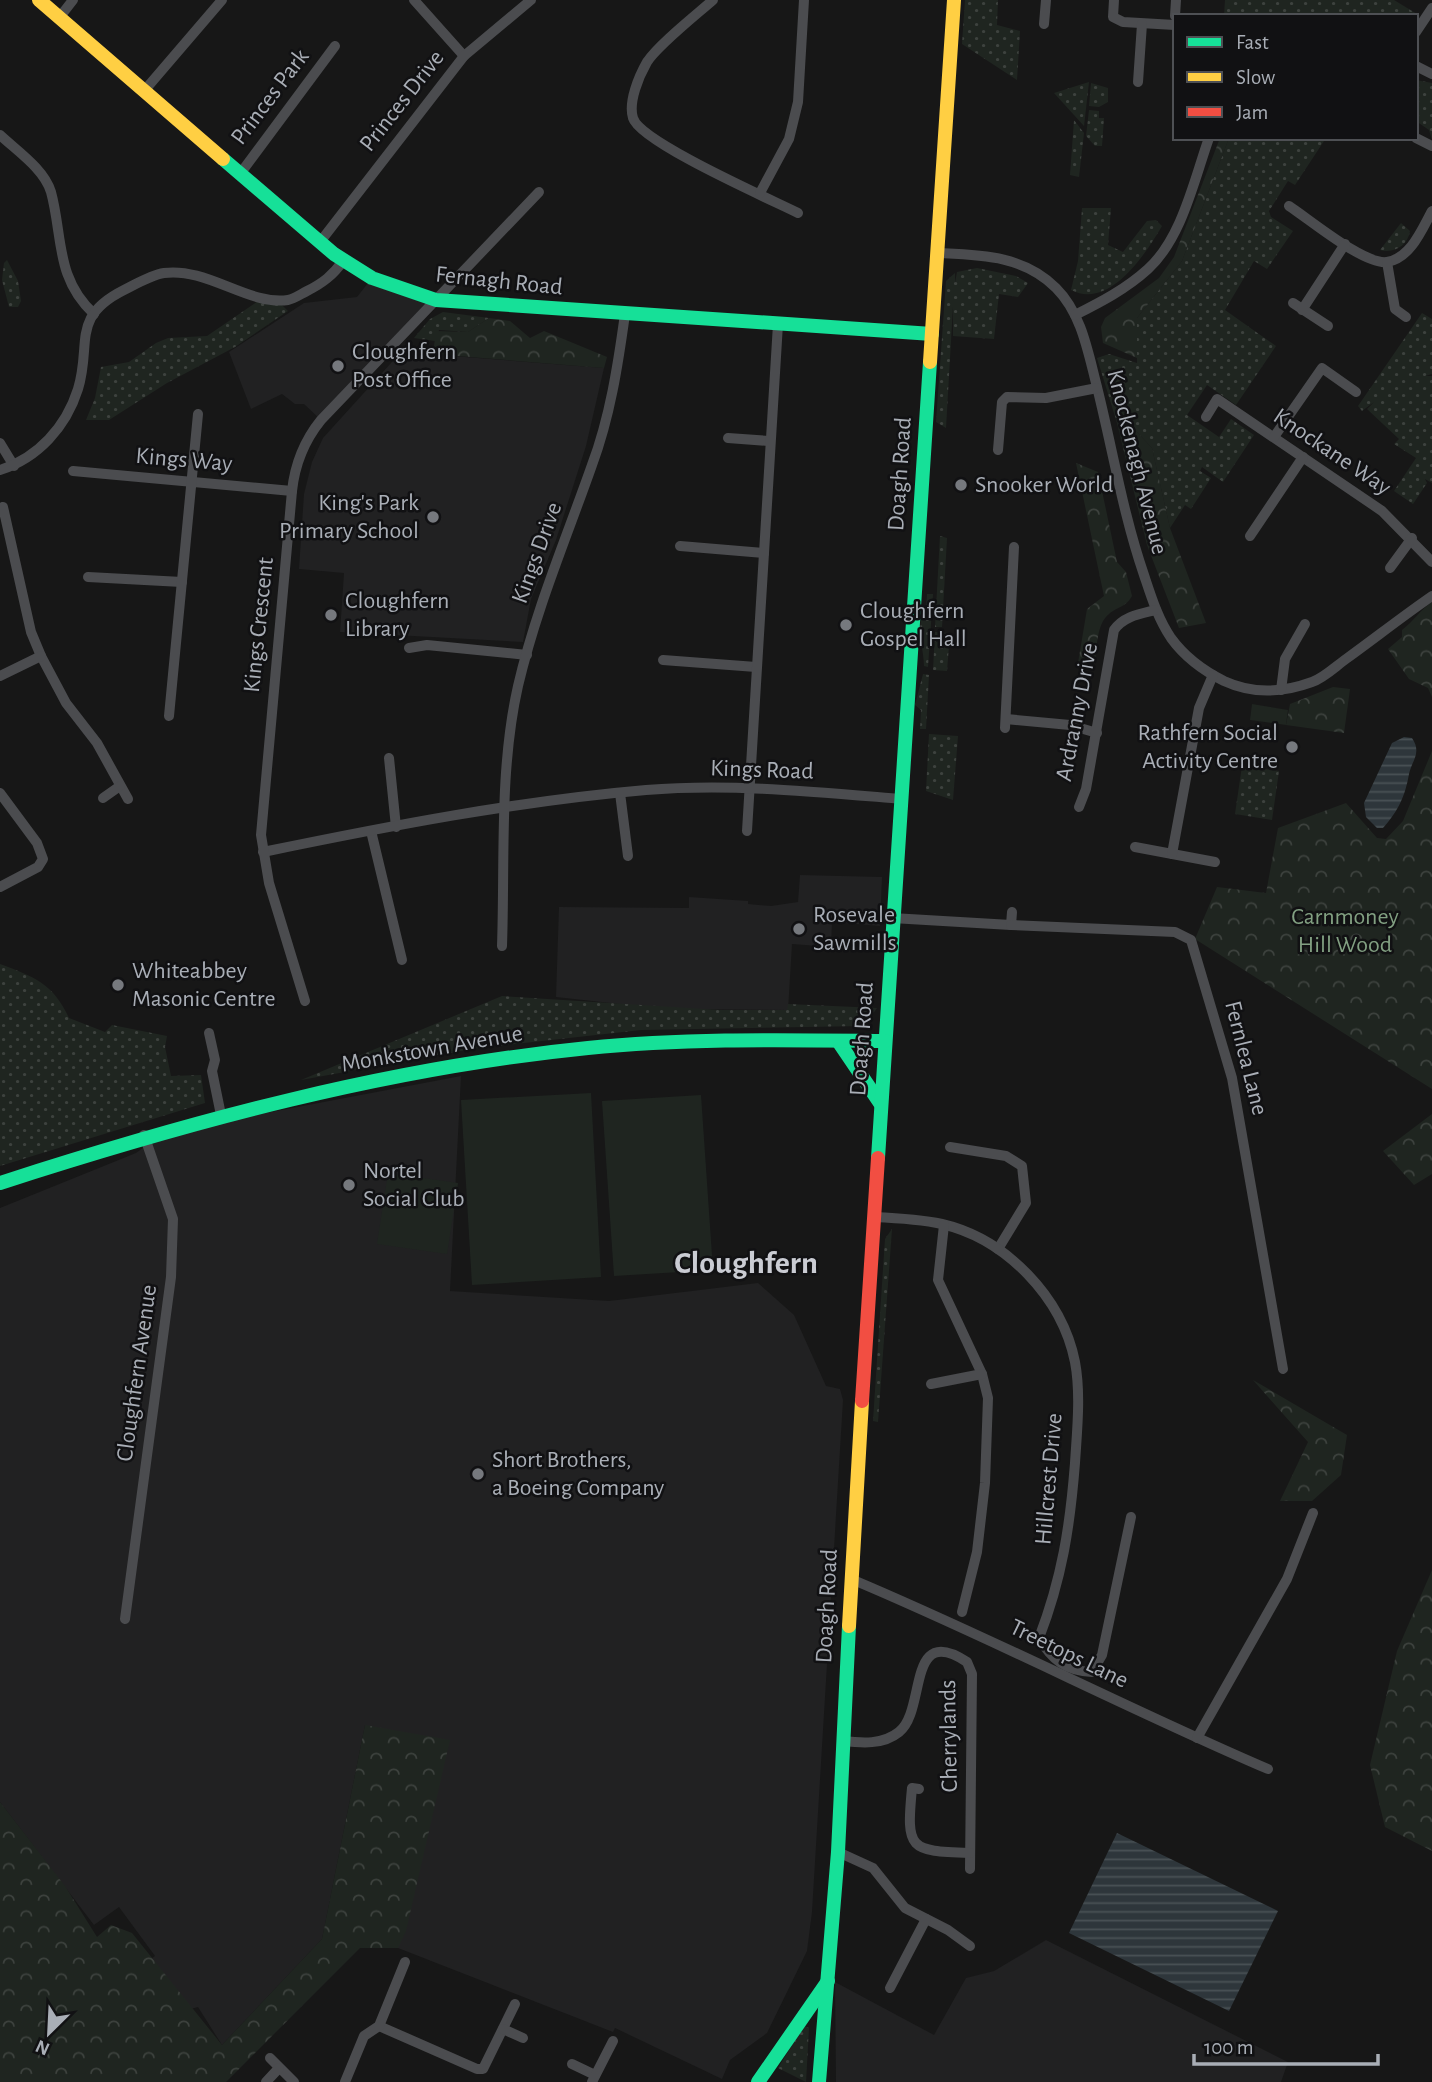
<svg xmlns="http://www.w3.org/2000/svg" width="1432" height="2082" font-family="'Alegreya Sans',sans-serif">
<defs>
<pattern id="grass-dots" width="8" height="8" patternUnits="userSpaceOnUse" patternTransform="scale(1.75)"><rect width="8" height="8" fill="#1f2520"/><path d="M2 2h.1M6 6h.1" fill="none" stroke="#3d423e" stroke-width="1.8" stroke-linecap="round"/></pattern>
<pattern id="forest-crowns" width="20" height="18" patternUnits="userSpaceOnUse" patternTransform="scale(1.75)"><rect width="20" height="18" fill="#1f2520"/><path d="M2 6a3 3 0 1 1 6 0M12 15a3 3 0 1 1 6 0" fill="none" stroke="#3d423e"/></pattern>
<pattern id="water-rules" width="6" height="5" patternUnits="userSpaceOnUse" patternTransform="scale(1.75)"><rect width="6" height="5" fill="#2e363b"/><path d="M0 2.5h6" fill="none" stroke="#495155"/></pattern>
</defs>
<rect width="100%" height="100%" fill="#171717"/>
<g fill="#212122">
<polygon points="368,283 430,304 321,420 304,404 295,404 282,394 251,409 229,352 304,303 357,297"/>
<polygon points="401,352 604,368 586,446 556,540 531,599 523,642 340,632 344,573 299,569 304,494 312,462 323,438"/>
<polygon points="800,875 882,877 880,926 832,922 831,947 792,944 788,1010 665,1009 556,997 559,907 689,908 689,897 748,901 748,904 771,906 798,902"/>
<polygon points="461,1076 450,1291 609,1301 758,1283 794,1315 826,1386 840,1389 843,1400 812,1912 807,1951 767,2033 730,2060 722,2079 615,2028 613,2032 398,1948 365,1725 322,1939 222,2045 198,2007 187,2010 146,1962 155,1956 119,1907 94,1925 0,1802 0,1208 136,1153 165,1132"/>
<polygon points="1046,1940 1288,2062 1281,2082 836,2082 835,1982 934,2035 966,1978 994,1971"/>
</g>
<g fill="url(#grass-dots)">
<polygon points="965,0 998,0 997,25 1020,31 1017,80 962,44"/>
<polygon points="1225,0 1394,0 1417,14 1224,16"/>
<polygon points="1416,80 1432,83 1432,140 1429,130 1416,121"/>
<polygon points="1089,82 1084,126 1054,93"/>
<polygon points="1091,83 1108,88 1108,102 1099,107 1089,106"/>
<polygon points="1089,110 1099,111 1099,118 1104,118 1102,146 1095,146 1086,136"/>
<polygon points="1074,120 1084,133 1079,177 1070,175"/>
<polygon points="1229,138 1320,138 1324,141 1295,185 1288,181 1269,211 1271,217 1293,231 1267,269 1254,261 1225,310 1276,346 1236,405 1207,385 1187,415 1219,437 1231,419 1254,435 1223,482 1202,467 1200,471 1211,478 1191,509 1185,505 1170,528 1152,448 1137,432 1117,423 1097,358 1109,354 1137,363 1137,318 1182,261"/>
<path d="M1082 208H1111L1108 245 1123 252 1147 221 1156 220 1162 226C1146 253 1110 310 1071 290L1078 261Z"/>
<path d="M1401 223 1410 231C1408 245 1394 254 1380 250Z"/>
<polygon points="7,260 18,281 21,301 18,307 9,307 2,280 4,263"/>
<polygon points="977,268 1016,276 1028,283 1018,297 999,294 994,339 953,336 953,306 946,428 936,422 946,281 955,273 955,283 957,272"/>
<polygon points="261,299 279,302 288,311 235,347 167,383 109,420 86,420 95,398 101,367 129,362 156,343 168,338 207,336"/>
<polygon points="443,312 489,318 468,332 439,330 435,341 414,338 430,319"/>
<polygon points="1422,313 1432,319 1432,374 1425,376 1432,376 1432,483 1425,479 1427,483 1413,504 1394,491 1416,458 1394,444 1399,439 1367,409 1374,402 1362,411 1358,406"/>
<polygon points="940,536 947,538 942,627 935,627"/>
<path d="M927 594H933L928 667 924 666C924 652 918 634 921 621 923 610 927 608 927 594Z"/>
<polygon points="935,632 950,633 947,671 933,670"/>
<polygon points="923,674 929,675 926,729 920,729 921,710 915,705"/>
<polygon points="929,734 958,736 953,800 926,791"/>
<polygon points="1242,766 1279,771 1272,820 1235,814"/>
<path d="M0 964C34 977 53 983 69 1018L105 1032 112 1025 167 1036 165 1047 171 1076 201 1075 205 1103 0 1166Z"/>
<polygon points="502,996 720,1010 787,1010 788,1004 877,1008 864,1026 641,1030 471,1049 301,1080"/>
<polygon points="892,1229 878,1422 873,1421 885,1239"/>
<polygon points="804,2026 809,2028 806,2082 778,2068"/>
</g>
<g fill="url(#forest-crowns)">
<polygon points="1220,138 1229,138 1182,261 1137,318 1137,358 1103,343 1101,327 1105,318 1159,278 1174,257"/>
<polygon points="489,318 510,321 530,338 544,331 607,357 604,368 433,354 436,331 468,332"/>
<polygon points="1117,423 1137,432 1152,448 1170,528 1206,623 1179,628 1147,545"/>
<path d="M1076 463 1098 472 1117 562 1126 572 1132 596C1125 608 1118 606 1109 614 1096 624 1097 649 1095 664L1078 663 1087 609 1104 596Z"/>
<path d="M1432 602V697L1428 688 1409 679 1388 649 1402 637V630C1414 621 1420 610 1432 602Z"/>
<polygon points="1333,687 1350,689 1344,733 1286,725 1290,704"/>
<polygon points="1432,751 1432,1089 1195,939 1217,887 1266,893 1278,828 1346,803 1377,838 1386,839 1403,821"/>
<polygon points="1432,1114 1432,1174 1414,1185 1383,1151"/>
<polygon points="1253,1380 1347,1435 1341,1475 1312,1501 1280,1501 1308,1442"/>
<polygon points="1432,1570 1432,1851 1385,1827 1370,1765 1397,1651"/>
<polygon points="365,1725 450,1740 406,1931 398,1948 360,1948 226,2082 0,2082 0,1802 65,1886 97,1937 111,1925 132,1933 222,2045 322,1939"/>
</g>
<g fill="#1f2520">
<polygon points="1252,704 1288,710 1286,725 1250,720"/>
<polygon points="591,1093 601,1277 472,1285 461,1100"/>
<polygon points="701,1095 713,1270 614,1276 602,1101"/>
<polygon points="388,1173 458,1183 447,1254 377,1244"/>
</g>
<g fill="url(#water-rules)">
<path d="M1404 737 1412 738C1422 753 1412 760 1409 774 1405 796 1399 810 1383 828H1377L1366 817 1364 803 1392 743Z"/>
<polygon points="1117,1833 1278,1911 1229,2011 1069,1933"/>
</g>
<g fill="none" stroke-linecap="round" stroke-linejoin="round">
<g stroke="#4b4c4f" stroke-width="10">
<polyline points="414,0 464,56"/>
<path d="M713 0C696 15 658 45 647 62 639 76 628 102 633 118 640 142 770 199 798 213"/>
<polyline points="1114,0 1113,17 1123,22 1175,25"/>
<polyline points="1175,16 1176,0"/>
<polyline points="59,18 73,0"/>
<polyline points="1044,24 1046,0"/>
<polyline points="1416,32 1432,8"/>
<polyline points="1416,66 1432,74"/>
<polyline points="1138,82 1142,24"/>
<polyline points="144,91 222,0"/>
<path d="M0 135C17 151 44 169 51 192 63 236 55 278 94 314"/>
<polyline points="1416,138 1432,146"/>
<polyline points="240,174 335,46"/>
<polyline points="760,193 789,139 798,102 804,0"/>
<path d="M1289 206C1309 219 1364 265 1387 262 1411 258 1422 229 1432 211"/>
<polyline points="320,242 464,56 531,0"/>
<path d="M937 253C980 255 1023 255 1056 288 1080 312 1087 347 1095 379 1112 445 1122 511 1144 575 1151 596 1158 619 1171 638 1184 656 1204 671 1224 681 1252 694 1282 693 1312 682 1324 678 1336 666 1346 659 1375 638 1403 616 1432 596"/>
<polyline points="1387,262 1395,309 1406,317"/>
<polyline points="1293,303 1328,326"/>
<polyline points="1302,310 1345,244"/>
<path d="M1075 315C1101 302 1126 289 1148 269 1182 238 1194 180 1209 138"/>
<polyline points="1206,417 1217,399 1382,511 1432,562"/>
<polyline points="1274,437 1322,368 1356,392"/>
<polyline points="728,438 769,441"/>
<polyline points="0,443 14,466"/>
<polyline points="998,450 1002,402 1007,397 1046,398 1097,388"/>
<path d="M0 470C38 458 66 427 78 389 92 344 70 317 124 290 136 284 151 275 164 273 207 267 249 306 288 300 294 299 301 294 307 291 323 283 333 275 343 261"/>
<polyline points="73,471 292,491"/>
<polyline points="3,507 31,632 41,656 66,703 97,743 128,799"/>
<polyline points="1250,536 1303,457"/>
<polyline points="680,546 764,553"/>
<polyline points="1390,568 1412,538"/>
<polyline points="88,577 182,582"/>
<polyline points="409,648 427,645 527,655"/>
<polyline points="663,660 756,667"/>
<polyline points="0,676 41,656"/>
<polyline points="1281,690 1285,659 1305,624"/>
<polyline points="169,716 198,414"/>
<polyline points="1006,719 1070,725 1097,733"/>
<polyline points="1005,728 1014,547"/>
<polyline points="389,758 396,827"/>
<polyline points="0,793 37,843 43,859 38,867 0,887"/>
<polyline points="620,793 628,856"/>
<polyline points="103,798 120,786"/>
<path d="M1079 807 1086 789 1114 630C1124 616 1140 614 1156 610"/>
<polyline points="371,831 402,960"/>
<polyline points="747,831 778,324"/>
<polyline points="1135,847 1215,862"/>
<path d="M263 852C389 826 518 801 646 790 731 783 818 792 902 799"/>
<polyline points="1172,854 1199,708 1213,675"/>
<polyline points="892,918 1011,925 1012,912"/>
<polyline points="1011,925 1175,932 1191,940 1232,1078 1283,1369"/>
<path d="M502 946C505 860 499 770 518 686 536 609 566 539 592 465 610 417 618 365 625 314"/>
<path d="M305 1001 269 883 261 835 292 491C295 463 304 441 321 420L539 192"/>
<polyline points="209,1033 215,1060 212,1071 221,1115"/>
<polyline points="950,1147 1006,1156 1022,1166 1026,1203 998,1249"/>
<path d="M874 1217C897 1218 919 1219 942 1224 1006 1239 1062 1297 1075 1362 1081 1394 1077 1431 1075 1463 1070 1527 1062 1578 1039 1638 1052 1660 1066 1671 1092 1672L1102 1655 1131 1517"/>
<polyline points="944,1225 938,1280 982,1374 988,1398 985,1483 977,1552 962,1612"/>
<polyline points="931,1384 982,1374"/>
<path d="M851 1579C992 1638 1128 1709 1268 1769"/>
<polyline points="125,1619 171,1277 173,1219 144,1135"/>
<polyline points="1197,1738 1287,1579 1313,1513"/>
<path d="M842 1741C862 1743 883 1745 899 1732 927 1710 906 1622 967 1662L972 1674 970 1869"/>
<path d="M919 1789 912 1788C906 1850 909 1851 970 1853"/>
<polyline points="838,1852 873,1868 905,1908 948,1930 970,1946"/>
<polyline points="890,1988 926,1919"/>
<polyline points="379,2026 477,2069 483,2069 515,2004"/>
<polyline points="503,2029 523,2038"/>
<polyline points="270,2058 294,2082"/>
<polyline points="572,2064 595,2075"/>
<polyline points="266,2082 279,2068"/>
<polyline points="345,2082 364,2036 379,2026 405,1962"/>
<polyline points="592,2082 613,2041"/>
</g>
<g stroke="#16e098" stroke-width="14">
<polyline points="223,159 334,254 372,278 436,300 932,334"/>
<polyline points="838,1041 880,1103"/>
<polyline points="878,1158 930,362"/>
<path d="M0 1183C192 1121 387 1068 588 1048 687 1038 786 1040 885 1041"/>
<polyline points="758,2082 828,1981"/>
<polyline points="819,2082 838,1852 849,1626"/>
</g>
<g stroke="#ffcf43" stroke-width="14">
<polyline points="39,0 223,159"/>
<polyline points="930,362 954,0"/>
<polyline points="849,1626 862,1401"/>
</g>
<polyline stroke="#f24e42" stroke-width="14" points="862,1401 878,1158"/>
</g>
<g fill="#76797e" stroke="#111113" stroke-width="2.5">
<circle cx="338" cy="366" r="7"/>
<circle cx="961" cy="485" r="7"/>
<circle cx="433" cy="517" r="7"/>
<circle cx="331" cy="615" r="7"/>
<circle cx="846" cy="625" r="7"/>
<circle cx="1292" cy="747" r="7"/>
<circle cx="799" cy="929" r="7"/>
<circle cx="118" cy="985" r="7"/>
<circle cx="349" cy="1185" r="7"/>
<circle cx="478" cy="1474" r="7"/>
</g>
<g text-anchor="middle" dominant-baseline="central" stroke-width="5" stroke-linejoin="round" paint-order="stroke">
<g font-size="24" fill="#a9aeb6" stroke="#111113">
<text transform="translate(270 97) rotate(-53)">Princes Park</text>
<text transform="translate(402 101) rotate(-52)">Princes Drive</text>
<text transform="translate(499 281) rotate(6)">Fernagh Road</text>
<text transform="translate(1332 452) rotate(34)">Knockane Way</text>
<text transform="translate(184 460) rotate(5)">Kings Way</text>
<text transform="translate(1137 462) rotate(76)">Knockenagh Avenue</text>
<text transform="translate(900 474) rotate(-86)">Doagh Road</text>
<text transform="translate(537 553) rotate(-70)">Kings Drive</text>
<text transform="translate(259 625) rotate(-84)">Kings Crescent</text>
<text transform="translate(1077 712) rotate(-79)">Ardranny Drive</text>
<text transform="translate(762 770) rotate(2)">Kings Road</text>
<text transform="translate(862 1039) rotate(-86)">Doagh Road</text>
<text transform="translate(432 1049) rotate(-10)">Monkstown Avenue</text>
<text transform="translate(1246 1058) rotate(76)">Fernlea Lane</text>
<text transform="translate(137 1373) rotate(-82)">Cloughfern Avenue</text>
<text transform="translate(1049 1479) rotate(-85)">Hillcrest Drive</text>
<text transform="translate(827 1606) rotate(-87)">Doagh Road</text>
<text transform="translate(1069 1654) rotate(26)">Treetops Lane</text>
<text transform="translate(949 1736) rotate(-91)">Cherrylands</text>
</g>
<g font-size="24" fill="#a9aeb6" stroke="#111113" text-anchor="start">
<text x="352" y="352">Cloughfern<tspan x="352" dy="28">Post Office</tspan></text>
<text x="975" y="485">Snooker World</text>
<text x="419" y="503" text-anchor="end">King's Park<tspan x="419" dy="28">Primary School</tspan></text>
<text x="345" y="601">Cloughfern<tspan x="345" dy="28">Library</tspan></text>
<text x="860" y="611">Cloughfern<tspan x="860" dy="28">Gospel Hall</tspan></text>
<text x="1278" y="733" text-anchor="end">Rathfern Social<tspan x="1278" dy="28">Activity Centre</tspan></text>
<text x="813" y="915">Rosevale<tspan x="813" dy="28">Sawmills</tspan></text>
<text x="132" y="971">Whiteabbey<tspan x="132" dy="28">Masonic Centre</tspan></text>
<text x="363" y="1171">Nortel<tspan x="363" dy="28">Social Club</tspan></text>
<text x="492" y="1460">Short Brothers,<tspan x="492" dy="28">a Boeing Company</tspan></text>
</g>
<g font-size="24" fill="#82a082" stroke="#111113">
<text x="1345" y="917">Carnmoney<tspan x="1345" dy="28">Hill Wood</tspan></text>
</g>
<g font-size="32" font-weight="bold" fill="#caccd3" stroke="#111113">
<text x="746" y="1263">Cloughfern</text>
</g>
</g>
<rect x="1173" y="14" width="245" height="126" fill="#111113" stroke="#4e5054" stroke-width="2"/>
<rect x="1187" y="37" width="35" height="10" fill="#16e098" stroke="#4e5054" stroke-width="2"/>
<text x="1236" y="49" font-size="21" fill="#a9aeb6">Fast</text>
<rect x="1187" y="72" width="35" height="10" fill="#ffcf43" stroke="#4e5054" stroke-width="2"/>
<text x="1236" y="84" font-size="21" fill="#a9aeb6">Slow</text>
<rect x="1187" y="107" width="35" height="10" fill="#f24e42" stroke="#4e5054" stroke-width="2"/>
<text x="1236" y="119" font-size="21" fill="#a9aeb6">Jam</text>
<g transform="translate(49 2033) rotate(204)" stroke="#111113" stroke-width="5" paint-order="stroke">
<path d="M0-5L12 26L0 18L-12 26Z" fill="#a9aeb6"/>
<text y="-10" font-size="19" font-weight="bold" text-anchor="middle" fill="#a9aeb6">N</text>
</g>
<path d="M1194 2054v10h184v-10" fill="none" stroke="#a9aeb6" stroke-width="3.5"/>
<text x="1204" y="2054" font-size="21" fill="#a9aeb6" stroke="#111113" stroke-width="5" paint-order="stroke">100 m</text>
</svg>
